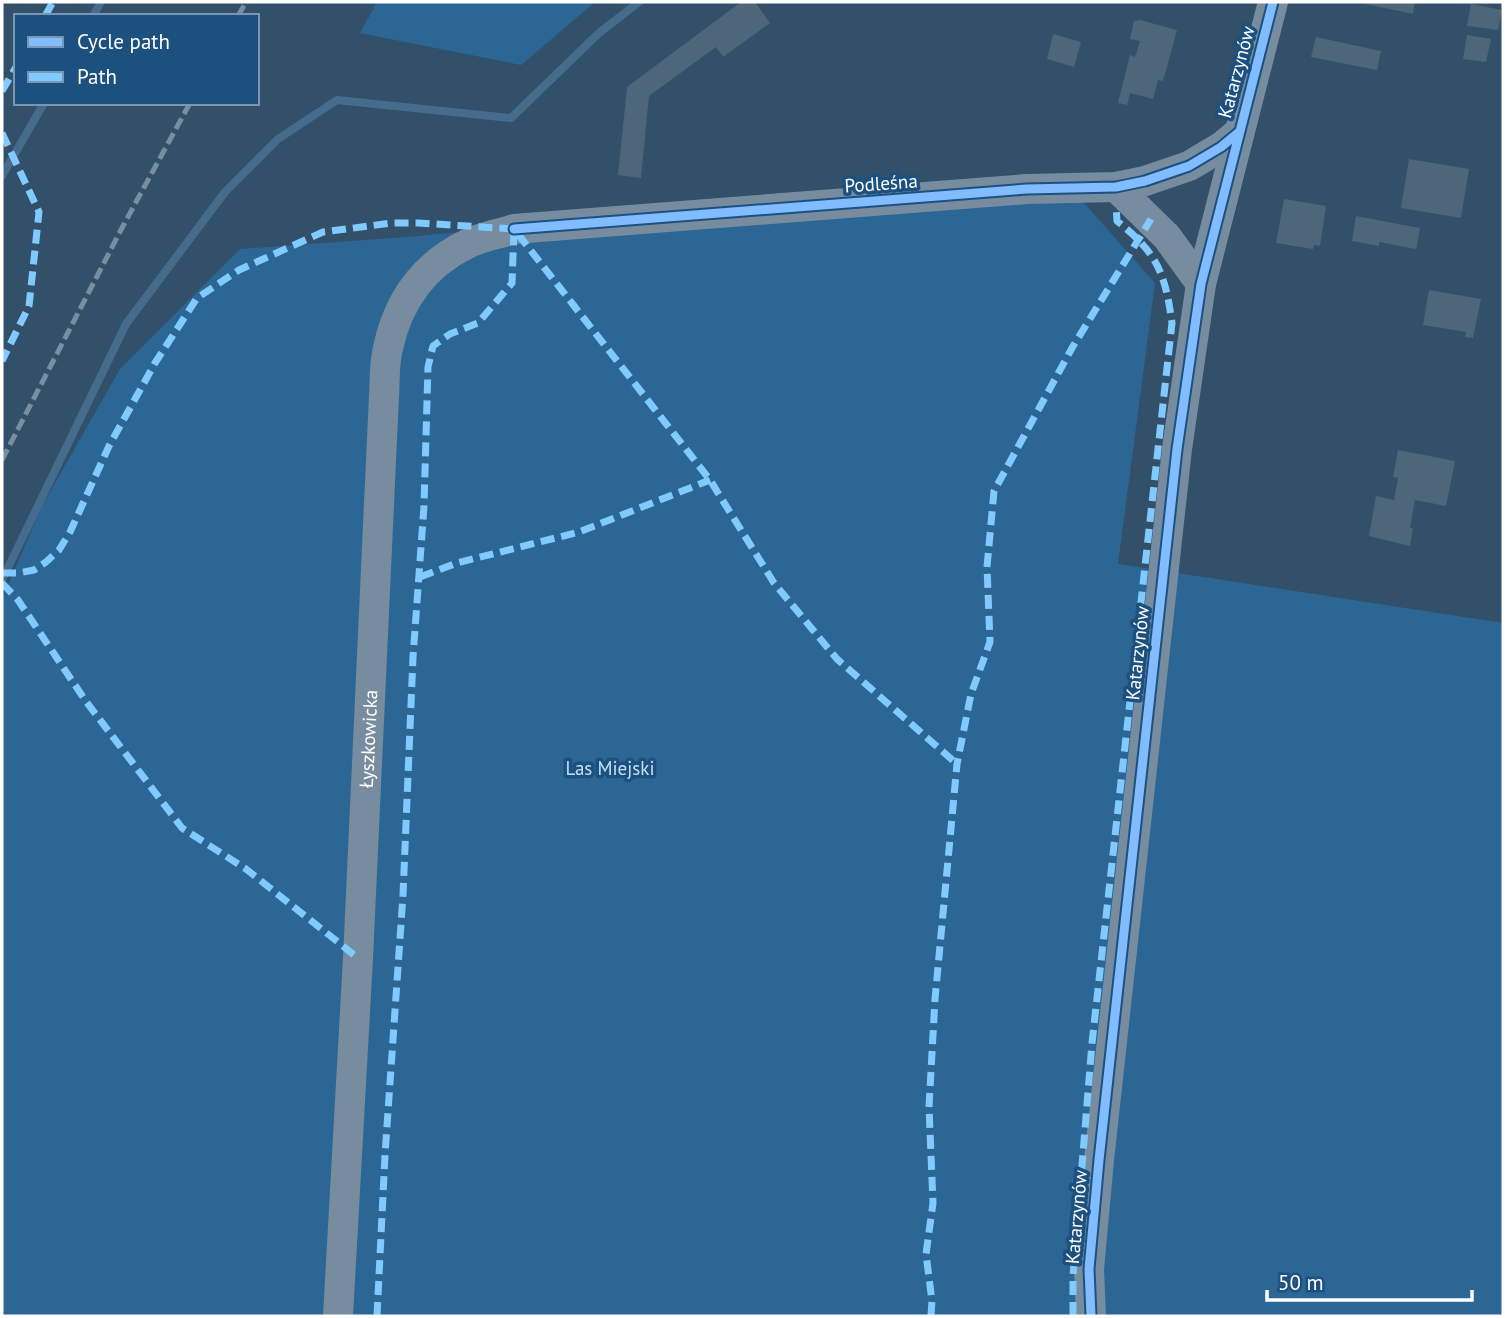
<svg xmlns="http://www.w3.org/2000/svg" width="1505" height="1318" font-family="'PT Sans',sans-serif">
<rect width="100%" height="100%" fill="#325069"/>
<g fill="#2c6695">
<polygon points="377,2 595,2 521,65 360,33"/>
<polygon points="1061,177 1155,283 1118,564 1503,623 1503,1316 2,1316 2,599 42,506 120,369 240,249 407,237"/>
</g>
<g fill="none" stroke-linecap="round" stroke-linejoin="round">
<g stroke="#466c8d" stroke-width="8">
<polyline points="93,16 101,2"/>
<polyline points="2,176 44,103"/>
<polyline points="2,580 126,324 225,192 278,139 337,100 511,118 599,33 639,2"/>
</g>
</g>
<g fill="#4e667a">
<polygon points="741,2 755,2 770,23 723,57 716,47 649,96 641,178 618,175 627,87"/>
<polygon points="1356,2 1415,2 1413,14"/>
<polygon points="1471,4 1502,10 1498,30 1467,26"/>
<polygon points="1140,20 1177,30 1163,81 1158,80 1153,99 1130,93 1127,105 1118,103 1130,55 1135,57 1140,41 1130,39 1134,21"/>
<polygon points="1053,34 1081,42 1074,67 1047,59"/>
<polygon points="1467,35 1491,39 1486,62 1463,59"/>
<polygon points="1316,37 1381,51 1377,70 1311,57"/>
<polygon points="1409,159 1469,169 1461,218 1401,208"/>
<polygon points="1284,199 1326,206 1320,246 1314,245 1313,249 1276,243"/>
<polygon points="1356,216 1420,228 1416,249 1379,242 1379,246 1352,241"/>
<polygon points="1429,290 1481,299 1473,338 1465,337 1466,332 1423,325"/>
<polygon points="1398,450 1455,461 1446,506 1415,500 1410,528 1413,528 1410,546 1369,536 1376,496 1394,500 1398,478 1393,477"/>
</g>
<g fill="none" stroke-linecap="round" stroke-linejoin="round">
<g stroke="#788c9f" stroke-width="30">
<polyline points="1116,187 1167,237 1201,284"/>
<path id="s1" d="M338 1316 358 958 384 396C385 381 384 363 388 348 398 301 424 265 467 244 481 237 499 234 514 229L1027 189 1116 187 1145 181 1189 166 1221 147 1238 133"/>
<polyline points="1091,1316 1089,1269 1099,1160 1177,449 1201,284 1273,2"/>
</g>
<g stroke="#798e9f" stroke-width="5" stroke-dasharray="12 5" stroke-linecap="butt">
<polyline points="238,16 246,2"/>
<polyline points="2,460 123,226 190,103"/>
</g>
<g stroke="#80caff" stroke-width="7" stroke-dasharray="14 7" stroke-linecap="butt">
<polyline points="45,16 53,2"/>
<polyline points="2,91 16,67"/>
<polyline points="2,133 39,212 29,306 2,361"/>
<polyline points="2,573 18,573 34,570 46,562 59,550 70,532 109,446 155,363 197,298 239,270 323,232 392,223 419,223 514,229 710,480 774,583 837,659 957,764"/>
<polyline points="420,577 457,563 579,532 710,480"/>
<polyline points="2,583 18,600 85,700 182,828 246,869 358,958"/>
<polyline points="377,1316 385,1155 403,895 413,657 424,506 428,367 433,346 450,334 478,323 512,283 514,229"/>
<polyline points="931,1316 932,1301 926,1254 933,1203 929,1107 935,999 957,764 971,694 990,642 987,567 994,491 1072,348 1151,219"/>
<path d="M1073 1316V1276L1092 1043 1172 323C1165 272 1157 253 1117 221L1116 206"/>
</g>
<g stroke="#1c517f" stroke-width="13">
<g id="cycleway">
<polyline points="514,229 1027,189 1116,187 1145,181 1189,166 1221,147 1238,133"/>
<polyline points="1091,1316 1089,1269 1099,1160 1177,449 1201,284 1273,2"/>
</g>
</g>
<use href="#cycleway" stroke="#80bcff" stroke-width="9"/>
</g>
<g text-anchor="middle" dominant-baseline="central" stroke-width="7" stroke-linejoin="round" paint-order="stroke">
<g font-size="19" fill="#fff" stroke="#1c517f">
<text transform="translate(1236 72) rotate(-75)">Katarzynów</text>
<text transform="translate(881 183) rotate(-4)">Podleśna</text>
<text transform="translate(1137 653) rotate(-84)">Katarzynów</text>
<text stroke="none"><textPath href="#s1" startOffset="578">Łyszkowicka</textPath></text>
<text transform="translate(1076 1217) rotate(-85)">Katarzynów</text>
</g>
<g font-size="19" fill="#c3e0f7" stroke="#1c517f">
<text x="610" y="768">Las Miejski</text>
</g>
</g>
<rect width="1505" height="1318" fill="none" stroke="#ffffff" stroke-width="7"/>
<rect x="14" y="14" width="245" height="91" fill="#1c517f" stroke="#7797b2" stroke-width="2"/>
<rect x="28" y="37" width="35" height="10" fill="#80bcff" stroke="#7797b2" stroke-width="2"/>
<text x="77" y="49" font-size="21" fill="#ffffff">Cycle path</text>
<rect x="28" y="72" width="35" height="10" fill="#80caff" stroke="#7797b2" stroke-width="2"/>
<text x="77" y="84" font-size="21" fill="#ffffff">Path</text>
<path d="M1267 1290v10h205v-10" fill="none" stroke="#ffffff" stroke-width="3.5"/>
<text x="1278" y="1290" font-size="21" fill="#ffffff" stroke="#1c517f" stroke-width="5" paint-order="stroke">50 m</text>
</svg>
